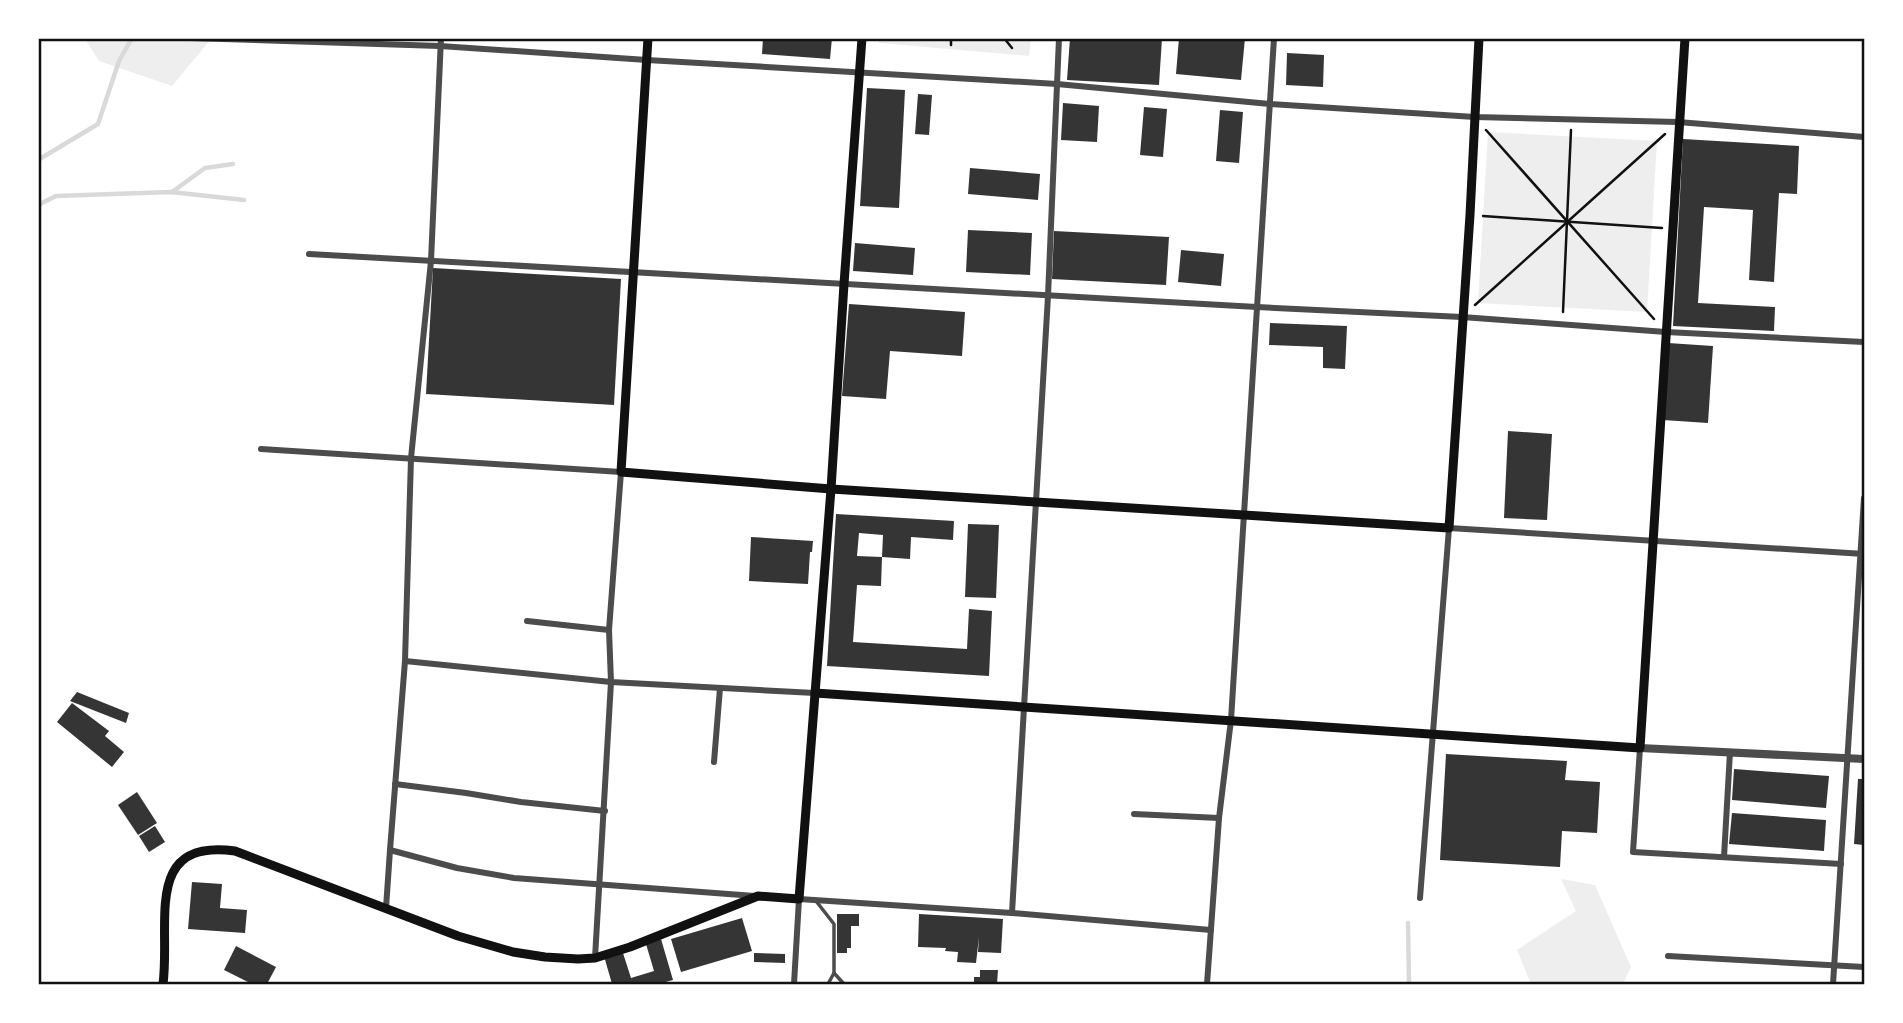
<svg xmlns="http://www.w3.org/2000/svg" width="1903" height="1023" font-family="Poppins,sans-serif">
<rect width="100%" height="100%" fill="#fff"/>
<g fill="#eee">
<polygon points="879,38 1031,39 1029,56 879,43"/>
<polygon points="85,39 211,39 172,86 99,61"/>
<polygon points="1488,132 1657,141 1647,312 1478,303"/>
<polygon points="1561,879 1595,885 1631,967 1623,984 1531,984 1517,950 1576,911"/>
</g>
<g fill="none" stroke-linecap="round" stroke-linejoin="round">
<g stroke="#d9d9d9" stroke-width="4.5">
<polyline points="38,160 98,124 119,61 132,38"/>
<polyline points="172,192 205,168 233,164"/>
<polyline points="38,205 56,196 171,192 244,200"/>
<polyline points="1408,923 1409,984"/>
</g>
</g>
<g fill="#353535" fill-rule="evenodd">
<polygon points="763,38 832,38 830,59 762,54"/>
<polygon points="1070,38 1162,38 1159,85 1067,80"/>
<polygon points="1179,38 1245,38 1241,80 1176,74"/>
<polygon points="1287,53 1324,55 1323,87 1286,85"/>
<polygon points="867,88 905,90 899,208 860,206"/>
<polygon points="918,94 932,95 929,135 915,134"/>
<polygon points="1063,103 1099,106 1097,142 1061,140"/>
<polygon points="1144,107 1167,109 1163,157 1140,155"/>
<polygon points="1220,110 1243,112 1239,163 1216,161"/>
<polygon points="1683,139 1799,146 1797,194 1779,193 1774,282 1749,280 1753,210 1704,207 1698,303 1775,307 1774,331 1673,326"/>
<polygon points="970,168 1040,174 1038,200 968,194"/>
<polygon points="968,230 1032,233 1030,275 966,272"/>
<polygon points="1054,231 1169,237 1166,285 1052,279"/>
<polygon points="855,243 915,248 913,275 853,271"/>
<polygon points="1181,250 1224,254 1221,286 1178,282"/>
<polygon points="433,268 621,279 614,405 426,394"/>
<polygon points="849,304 965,312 962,356 890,351 886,399 842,396"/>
<polygon points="1270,323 1347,326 1345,369 1323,368 1323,347 1269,345"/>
<polygon points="1668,343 1713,346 1708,423 1663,420"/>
<polygon points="1508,431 1552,434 1547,520 1504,518"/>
<path d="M836 514 954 521 953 540 911 537 910 559 882 557 881 586 857 585 853 642 967 649 969 609 992 611 989 676 827 666ZM859 533 883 535 882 557 857 556Z"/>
<polygon points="968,524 999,525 996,598 965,597"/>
<polygon points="751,537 813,541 812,552 810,552 808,584 749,581"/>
<polygon points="77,692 129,713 126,723 70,701"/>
<polygon points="72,703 109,731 105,736 124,752 112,767 57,722"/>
<polygon points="1446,754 1567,761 1565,780 1600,782 1597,833 1562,831 1560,867 1440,860"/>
<polygon points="1734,769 1829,776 1826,808 1732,800"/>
<polygon points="1858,779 1864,779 1864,845 1854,844"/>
<polygon points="137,792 157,823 138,835 118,805"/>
<polygon points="1732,813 1826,820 1824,851 1729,844"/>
<polygon points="155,826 165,842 149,852 139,836"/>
<polygon points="192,882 222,884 220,908 247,910 245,933 188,929"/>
<polygon points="837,914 859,914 859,926 851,926 851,948 847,948 847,953 837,953"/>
<polygon points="919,914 1003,919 1001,953 978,952 979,937 976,963 957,962 958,952 945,951 946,948 918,947"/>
<polygon points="742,918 752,951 681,972 671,939"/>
<polygon points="661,939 673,980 658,984 612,984 604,956 622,950 631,978 654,971 646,944"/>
<polygon points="236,946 276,967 267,984 252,984 224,970"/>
<polygon points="754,953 785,954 785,963 754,962"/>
<polygon points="980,970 998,970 997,984 974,984 974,977 980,977"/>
</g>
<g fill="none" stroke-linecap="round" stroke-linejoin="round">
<g stroke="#111" stroke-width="2.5">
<polyline points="1004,38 1012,48"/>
<polyline points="951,45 951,38"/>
<polyline points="1486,130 1654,319"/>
<polyline points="1483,216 1662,228"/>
<polyline points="1475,305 1665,134"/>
<polyline points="1563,312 1571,130"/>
</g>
<g stroke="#4c4c4c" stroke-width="3.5">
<polyline points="816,901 834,924 834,973 828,984"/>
<polyline points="834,973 844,984"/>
</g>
<g stroke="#4c4c4c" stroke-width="6">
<polyline points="190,38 440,46 647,60 1057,84 1270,104 1475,117 1678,122 1864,137"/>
<polyline points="309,254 1257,307 1462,317 1666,332 1864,342"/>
<polyline points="261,449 621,472 609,630 611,682 595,958"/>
<polyline points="527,621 609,630"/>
<polyline points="405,661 611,682 815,693"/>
<polyline points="1640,748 1633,852 1841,864"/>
<polyline points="714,762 720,688"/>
<polyline points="395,784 466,793 521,802 605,811"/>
<polyline points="1134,814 1219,818"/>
<polyline points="390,850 457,868 514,878 755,896"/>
<polyline points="1724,857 1730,752"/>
<polyline points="1420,898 1449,528 1864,554"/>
<polyline points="386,908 390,850 405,661 411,458 431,261 441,38"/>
<polyline points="1012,913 1048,296 1059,38"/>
<polyline points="1668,956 1864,967"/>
<polyline points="794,984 799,899 1012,913 1211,930"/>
<polyline points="1207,984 1219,818 1231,720 1274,38"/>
<polyline points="1833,984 1864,498"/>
</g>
<polyline stroke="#4c4c4c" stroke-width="8" points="1640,748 1864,759"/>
<g stroke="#111" stroke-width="9">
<polyline points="648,38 621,472 831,489 1449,528 1470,215 1479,38"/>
<polyline points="815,693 1640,748 1685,38"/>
<path d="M163 984C171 924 142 838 235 851L458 936 513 952 545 957 578 959 595 958 630 947 758 896 799 899 831 489 844 284 862 38"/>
</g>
</g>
<rect width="1903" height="1023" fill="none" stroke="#ffffff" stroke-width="80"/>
<rect x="40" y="40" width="1823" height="943" fill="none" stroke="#111" stroke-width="2.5"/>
</svg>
